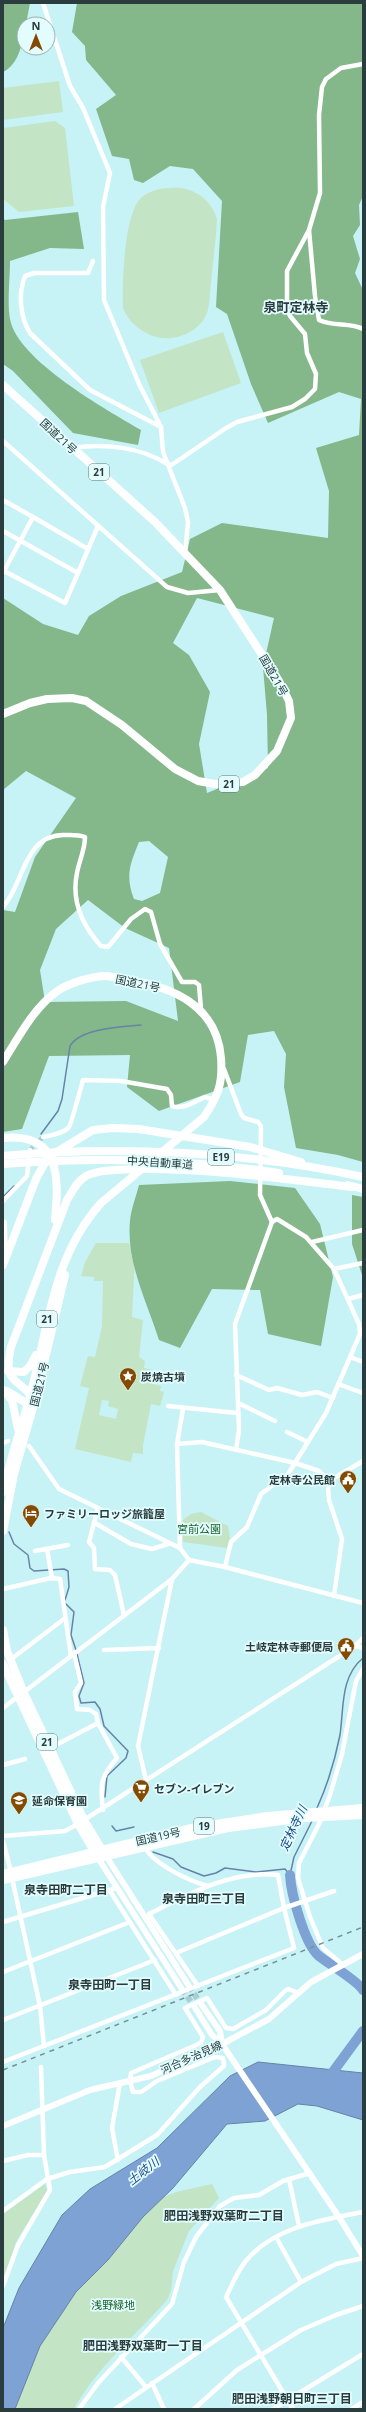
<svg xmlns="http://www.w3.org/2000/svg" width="366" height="2412" font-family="'Open Sans','Noto Sans JP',sans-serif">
<rect width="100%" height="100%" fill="#c7f3f7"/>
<g fill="#c3e4c5" fill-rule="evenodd">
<polygon points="59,81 63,112 3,120 3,88"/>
<polygon points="55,121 65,128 74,206 19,212 3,199 3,128"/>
<path d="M180 188C198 190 212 202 217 219 216 240 213 261 211 282 210 292 210 304 207 313 200 332 175 342 156 337 141 332 129 323 123 308 122 285 124 216 140 199 149 189 167 187 180 188Z"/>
<polygon points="223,332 241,383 159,413 140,360"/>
<path d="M96 1243H129L135 1259 132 1317 143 1320 139 1357 145 1361 144 1368 153 1370 152 1373 155 1374 153 1384 161 1386 160 1391 164 1392 160 1406 151 1404 143 1445V1454L133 1453 131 1462 75 1449 89 1388 80 1386 88 1356 95 1357 102 1326 103 1281H94V1277L81 1276 85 1262ZM102 1400 109 1401 108 1406 118 1409 116 1419 99 1415Z"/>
<polygon points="201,1512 228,1526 230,1538 227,1548 183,1542 183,1520 191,1514"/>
<polygon points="45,2184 47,2191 17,2240 3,2278 3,2214"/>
<path d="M212 2184 219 2198 189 2231 173 2271 171 2291 167 2300C136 2335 97 2367 74 2409H12L50 2320 159 2199 176 2192Z"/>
</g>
<g fill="#84b789" fill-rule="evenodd">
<path d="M3 3H30L26 24H24C24 40 19 65 3 72Z"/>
<path d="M77 3H363V196L359 205 360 225 353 236 360 259 355 273 363 290V1162L338 1155 296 1148 284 1087 286 1054 274 1031 248 1035 240 1082 159 1111 127 1087 130 1055 49 1056 22 1129 3 1132V910L15 912 35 857 76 798 26 771 3 790V598L43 624 78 635 89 616 121 596 182 572 190 539 222 523 328 538 329 491 316 448 359 435 361 399 339 392 268 423 251 384 227 314 216 307 222 201 193 169 170 166 143 183 134 180 129 159 112 156 96 109 116 95 86 60 85 46 72 32ZM197 598 274 618 263 667 267 715 268 768 207 793 199 744 210 692 189 655 173 643ZM149 841 168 857 160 893 142 901 134 899C125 876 130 864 139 842ZM88 900 125 928 169 948 178 1021 126 1001 45 1002 40 970 56 929Z"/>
<path d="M78 212 84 249 50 248 10 261C10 278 7 303 10 319 17 360 107 410 141 430L138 445 73 433 13 371 3 364V218L5 220Z"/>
<path d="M230 1181 295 1188 320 1224 333 1277 321 1346 268 1334 260 1290 212 1289 180 1348 159 1340C147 1302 126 1262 130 1221 131 1209 136 1197 139 1185Z"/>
<polygon points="352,1195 363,1197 363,1278 352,1244"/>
</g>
<polygon fill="#7fa2d5" stroke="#6683a7" points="258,2062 363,2073 363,2120 317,2106 298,2104 265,2121 227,2124 173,2188 143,2217 108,2260 76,2292 40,2346 15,2409 3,2409 3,2328 19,2288 62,2215 90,2189 157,2148 230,2076"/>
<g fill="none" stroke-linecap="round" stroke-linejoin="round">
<g stroke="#6683a7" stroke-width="1.5">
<path d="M41 1134 58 1111 62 1099 70 1046C80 1028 122 1027 141 1025"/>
<polyline points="3,1197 14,1186"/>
<polyline points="9,1532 14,1544 28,1555 30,1568 34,1571 64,1569 68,1571 69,1587 65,1600"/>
<polyline points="65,1603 74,1612 71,1635 76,1650"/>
<polyline points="77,1654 84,1683 79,1696 81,1703 95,1702 100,1709 104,1726 128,1751 126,1758 107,1776 105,1797"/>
<path d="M317 1808C327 1786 335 1760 340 1735 344 1708 340 1677 363 1658"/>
<polyline points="112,1826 116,1831 134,1827"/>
<polyline points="153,1852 173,1859 181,1867 204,1876 216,1873 225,1868 256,1872 285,1869 290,1875"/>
<polyline points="290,1875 294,1857 312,1821"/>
</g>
<g stroke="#7fa2d5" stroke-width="10">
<path d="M290 1875C291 1894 305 1945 319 1956 329 1964 358 1981 363 1990"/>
<polyline points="327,2080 363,2031"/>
</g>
<polyline stroke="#a8ced2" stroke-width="4.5" stroke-dasharray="4.5 2" stroke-linecap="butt" points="30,1150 43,1137"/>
<g stroke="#a8ced2" stroke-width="6" stroke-dasharray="6 3" stroke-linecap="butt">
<polyline points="189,1986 201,2004"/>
<polyline points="182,1989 194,2006"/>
</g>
<g stroke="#fff" stroke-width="4.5">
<polyline points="43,3 70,86 83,108 110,173 103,207 104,300 139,384 161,427 163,452 185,508 188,522 185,554"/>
<path d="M309 230 315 296 319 320C334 327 350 322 363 329"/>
<path d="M93 261 88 273H34L25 276C18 294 20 317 30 333L90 390 161 427"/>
<polyline points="3,441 167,587 188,593 220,590"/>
<path d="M73 448C105 443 141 447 169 465L173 464 226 428 237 422 292 407 305 399 315 389 316 374 307 353 305 334 290 316 287 308V271L309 230 320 193 319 115 322 87 326 79 341 68 363 64"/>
<polyline points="3,500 33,517"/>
<polyline points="3,531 78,573 98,526"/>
<polyline points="78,573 65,603 4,571 33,517 88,549"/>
<path d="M3 907C24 884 23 836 63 835 71 835 77 834 85 837 85 850 79 861 77 873 71 901 83 926 101 946L108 947 131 919 145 909 151 912 160 944 182 982H195L199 985 201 1009"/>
<polyline points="224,1069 241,1114 244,1118 258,1122 261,1126 260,1195 272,1222 235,1324 239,1430 236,1450"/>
<path d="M43 1137C51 1135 63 1134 69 1127 71 1125 81 1087 83 1080L121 1081 167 1089 171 1095 172 1106C183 1110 194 1102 205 1097L215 1100"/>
<polyline points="3,1201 27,1176 30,1150"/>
<polyline points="272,1222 277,1219 306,1237 334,1269"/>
<polyline points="312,1242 363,1230"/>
<polyline points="348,1299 363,1295"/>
<polyline points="350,1357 363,1362"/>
<polyline points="236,1375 269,1390 277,1388 302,1395 317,1392 333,1398"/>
<polyline points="338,1384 363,1393"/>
<polyline points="238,1403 275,1421"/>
<polyline points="168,1406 237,1413"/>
<polyline points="183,1409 177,1444 180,1548 189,1560 225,1567 363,1603"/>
<polyline points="287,1432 308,1442"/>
<polyline points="3,1443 8,1441"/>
<polyline points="177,1444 202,1442 295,1463 319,1471 330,1482"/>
<polyline points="29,1446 59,1489 180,1548"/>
<polyline points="98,1508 89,1542 94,1548 95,1569 110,1570 115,1575 124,1615"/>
<polyline points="95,1523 131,1544 152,1549 168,1544"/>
<polyline points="47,1549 52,1578"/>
<polyline points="35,1551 68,1545"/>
<polyline points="225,1567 231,1542 247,1527 261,1494 288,1474 326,1413 360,1334 359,1324 334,1269 363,1263"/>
<polyline points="3,1589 51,1578 60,1579 71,1656"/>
<polyline points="334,1596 342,1539 329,1500 328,1487 334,1478 363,1461"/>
<polyline points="355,1646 363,1648"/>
<polyline points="104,1650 159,1648"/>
<path d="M74 1653 81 1683 75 1692 77 1709 90 1710 96 1714 98 1723 117 1758C100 1777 100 1785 103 1810"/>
<polyline points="10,1660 64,1619"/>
<polyline points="3,1708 172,1579 189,1560"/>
<polyline points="54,1746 98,1723"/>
<polyline points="3,1765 25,1759"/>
<polyline points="146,1780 138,1746 172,1579"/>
<polyline points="84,1820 355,1646 363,1638"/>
<polyline points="3,1836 65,1831 78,1824"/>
<polyline points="3,1841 11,1872"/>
<path d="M144 1846C153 1864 189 1881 208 1886"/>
<polyline points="12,1878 40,2006 44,2046"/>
<polyline points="110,1891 176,1995"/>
<polyline points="3,1922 116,1888"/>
<polyline points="176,1953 284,1908 334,1891"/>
<polyline points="343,1965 323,1948 310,1917 298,1878 299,1863 319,1824 330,1795 342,1754 356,1681 363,1669"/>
<polyline points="3,1972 130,1922"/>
<polyline points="3,2020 155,1960"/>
<path d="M3 2062 294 1948 284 1908 278 1875C231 1870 189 1894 149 1914L198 1986"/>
<polyline points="118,2160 112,2128 120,2083"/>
<polyline points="3,2161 28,2155 44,2155"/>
<polyline points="289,2179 299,2226"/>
<polyline points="3,2211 47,2179 70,2172 105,2167 157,2135 200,2087 224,2066 223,2058 215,2057 157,2081 141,2092 133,2092 130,2081 131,2073 201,2043 203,2037 185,2008 207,1998 226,2028 233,2029 266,2010 285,1991 288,1989 299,1993"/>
<polyline points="276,2237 301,2282"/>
<polyline points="3,2286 18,2245 50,2190 44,2155 41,2067"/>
<polyline points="121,2357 146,2387"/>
<polyline points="152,2383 164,2409"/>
<polyline points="79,2409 99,2382 172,2304 184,2262 196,2237 220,2206 234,2198 259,2195 283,2181 310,2173"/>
<polyline points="115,2409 301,2282 336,2264 363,2258"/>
<polyline points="194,2409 237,2370 301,2330 336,2315 363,2306"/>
<polyline points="273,2409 363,2354"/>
<path d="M293 2409 226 2297C232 2285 237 2272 245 2262 273 2227 321 2220 363 2212"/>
<polyline points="352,2409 363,2402"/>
</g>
<g stroke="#fff" stroke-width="6">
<polyline points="106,1856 189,1986"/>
<polyline points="98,1858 182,1989"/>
<polyline points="201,2004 220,2031 222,2044"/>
<polyline points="194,2006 212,2035 222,2044 339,2217 363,2256"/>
<polyline points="3,2126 90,2090 151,2076 222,2044 269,2019 311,1982 363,1954"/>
</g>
<g stroke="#fff" stroke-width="8">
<polyline points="3,385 155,522 220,590 279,681 289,701 291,718 277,751 255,775 243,782 215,784 198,781 175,769 122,725 86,701 72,698 47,699 30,703 3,714"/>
<path d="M3 1062C18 1038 33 1009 56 992 68 983 92 976 107 976 114 977 121 979 128 980 174 987 217 1006 221 1058 223 1084 218 1096 204 1117L101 1203C52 1258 49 1325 31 1392 22 1426 10 1458 3 1492"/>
<path d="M3 1138C61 1132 59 1179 55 1220"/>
<polyline points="55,1153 93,1130 113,1128 139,1129 250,1147 301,1162"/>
<path d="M3 1156C120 1145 248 1152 363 1177"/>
<path d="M3 1164C95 1157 188 1159 279 1173"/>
<polyline points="348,1185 363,1189"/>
<polyline points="3,1223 4,1256"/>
<polyline points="3,1265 36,1179 47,1159"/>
<polyline points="8,1371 24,1372 30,1366 36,1355"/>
<polyline points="3,1390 12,1400 18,1429"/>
<polyline points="7,1391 26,1403 30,1402"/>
<path d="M35 1401C19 1376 2 1386 11 1347L67 1200C72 1192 77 1181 86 1176 101 1169 121 1170 137 1169 209 1168 282 1179 353 1187"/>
<polyline points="3,1531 14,1474 35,1401 65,1275"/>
<polyline points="3,1630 7,1651 24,1693 84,1820 104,1853"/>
<polyline points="3,1664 78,1824 97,1856"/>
<polyline points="3,1874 196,1827 267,1816 363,1808"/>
<polyline points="3,1880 228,1828 305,1818 363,1815"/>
</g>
<polyline stroke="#749295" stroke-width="1.5" stroke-dasharray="5 5" stroke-linecap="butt" points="3,2070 363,1927"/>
</g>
<defs>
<g id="sight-pin" transform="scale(0.9)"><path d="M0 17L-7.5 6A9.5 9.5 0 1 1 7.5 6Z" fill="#844b00" stroke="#e3fdff"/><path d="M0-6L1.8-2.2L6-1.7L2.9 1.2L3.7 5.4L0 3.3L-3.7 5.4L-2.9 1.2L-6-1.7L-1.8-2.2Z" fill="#fff"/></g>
<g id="civic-pin" transform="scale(0.9)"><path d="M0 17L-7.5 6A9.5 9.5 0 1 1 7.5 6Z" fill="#844b00" stroke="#e3fdff"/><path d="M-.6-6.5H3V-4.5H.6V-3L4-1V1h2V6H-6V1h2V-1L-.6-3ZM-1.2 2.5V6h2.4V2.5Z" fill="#fff"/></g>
<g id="hotel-pin" transform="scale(0.9)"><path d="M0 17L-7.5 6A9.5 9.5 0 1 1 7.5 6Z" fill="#844b00" stroke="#e3fdff"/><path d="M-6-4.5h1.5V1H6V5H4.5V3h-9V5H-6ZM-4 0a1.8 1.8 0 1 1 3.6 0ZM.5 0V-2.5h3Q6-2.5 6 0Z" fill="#fff"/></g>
<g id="supermarket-pin" transform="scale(0.9)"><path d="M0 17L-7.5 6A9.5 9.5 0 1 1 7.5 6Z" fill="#844b00" stroke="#e3fdff"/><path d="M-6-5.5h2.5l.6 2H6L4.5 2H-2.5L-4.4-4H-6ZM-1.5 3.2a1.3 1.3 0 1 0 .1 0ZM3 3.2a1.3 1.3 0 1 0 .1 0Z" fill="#fff"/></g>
<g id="school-pin" transform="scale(0.9)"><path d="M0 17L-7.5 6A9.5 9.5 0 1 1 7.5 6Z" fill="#844b00" stroke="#e3fdff"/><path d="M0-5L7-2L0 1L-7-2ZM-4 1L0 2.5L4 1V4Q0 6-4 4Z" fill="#fff"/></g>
</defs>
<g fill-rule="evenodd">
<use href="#sight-pin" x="128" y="1376"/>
<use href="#civic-pin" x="348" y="1479"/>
<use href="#hotel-pin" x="31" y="1513"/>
<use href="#civic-pin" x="346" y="1646"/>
<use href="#supermarket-pin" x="141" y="1788"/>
<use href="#school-pin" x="19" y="1800"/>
</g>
<g text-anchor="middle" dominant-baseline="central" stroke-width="3.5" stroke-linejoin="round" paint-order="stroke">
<g fill="#e3fdff" stroke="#627677" stroke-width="1">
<rect x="89" y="464" width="20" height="16" rx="3"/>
<rect x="219" y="776" width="20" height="16" rx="3"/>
<rect x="208" y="1149" width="26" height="16" rx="3"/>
<rect x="37" y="1311" width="20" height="16" rx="3"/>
<rect x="37" y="1734" width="20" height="16" rx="3"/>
<rect x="194" y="1818" width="20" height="16" rx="3"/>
</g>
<g font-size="10" font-weight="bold" fill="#2a3c3d">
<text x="99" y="472">21</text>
<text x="229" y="784">21</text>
<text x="221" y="1157">E19</text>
<text x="47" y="1319">21</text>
<text x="47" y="1742">21</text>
<text x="204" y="1826">19</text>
</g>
<g font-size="11" fill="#2a3c3d" stroke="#e3fdff">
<text transform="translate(59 436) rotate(43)">国道21号</text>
<text transform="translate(274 675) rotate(60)">国道21号</text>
<text transform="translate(138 983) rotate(12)">国道21号</text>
<text transform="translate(160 1162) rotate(4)">中央自動車道</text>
<text transform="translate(39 1384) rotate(-76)">国道21号</text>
<text transform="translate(158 1836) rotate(-13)">国道19号</text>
<text transform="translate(191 2057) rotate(-24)">河合多治見線</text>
</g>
<g font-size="11" font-weight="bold" fill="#2a3c3d" stroke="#e3fdff" text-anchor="start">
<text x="141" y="1376">炭焼古墳</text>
<text x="335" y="1479" text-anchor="end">定林寺公民館</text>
<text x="44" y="1513">ファミリーロッジ旅籠屋</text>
<text x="333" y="1646" text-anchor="end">土岐定林寺郵便局</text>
<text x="154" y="1788">セブン-イレブン</text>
<text x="32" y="1800">延命保育園</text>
</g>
<g font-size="11" fill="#1b642a" stroke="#e3fdff">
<text x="199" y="1528">宮前公園</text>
<text x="113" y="2304">浅野緑地</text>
</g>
<g font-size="12" font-style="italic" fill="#1e4887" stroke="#e3fdff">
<text transform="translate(293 1828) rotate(-65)">定林寺川</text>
<text transform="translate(143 2171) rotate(-38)">土岐川</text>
</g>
<g font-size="12" font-weight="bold" fill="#2a3c3d" stroke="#e3fdff">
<text x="66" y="1889">泉寺田町二丁目</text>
<text x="204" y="1898">泉寺田町三丁目</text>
<text x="110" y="1984">泉寺田町一丁目</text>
<text x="224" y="2215">肥田浅野双葉町二丁目</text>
<text x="143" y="2345">肥田浅野双葉町一丁目</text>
<text x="292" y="2398">肥田浅野朝日町三丁目</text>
</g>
<g font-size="13" font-weight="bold" fill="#2a3c3d" stroke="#e3fdff">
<text x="296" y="307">泉町定林寺</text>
</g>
</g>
<rect width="366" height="2412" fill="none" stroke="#2a3c3d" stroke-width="8"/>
<g transform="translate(36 36)"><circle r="19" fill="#e3fdff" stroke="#99b0b1"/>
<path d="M0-3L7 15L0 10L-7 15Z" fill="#844b00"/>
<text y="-6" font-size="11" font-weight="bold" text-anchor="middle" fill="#2a3c3d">N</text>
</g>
</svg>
